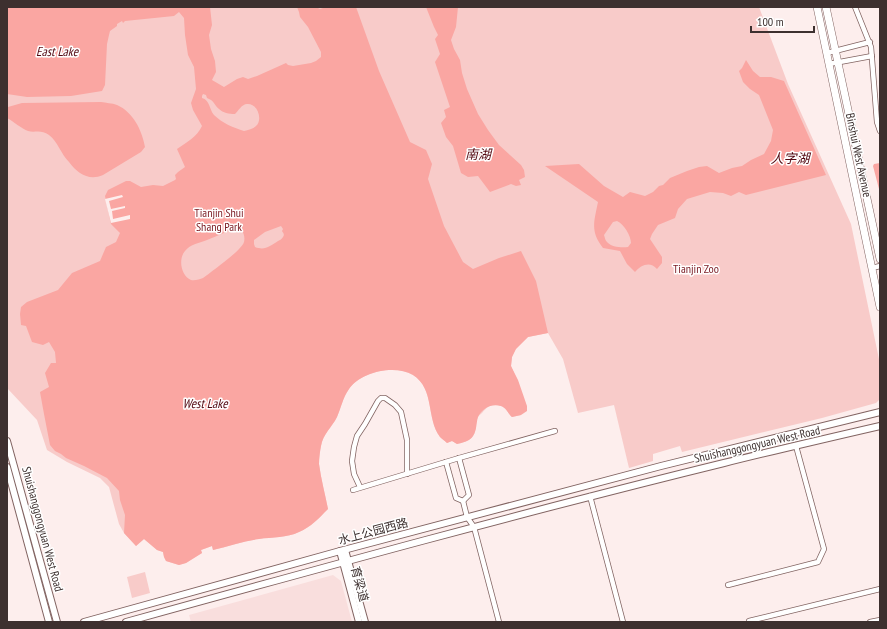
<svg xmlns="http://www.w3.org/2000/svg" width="887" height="629" font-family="'PT Sans Narrow','Noto Sans SC',sans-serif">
<rect width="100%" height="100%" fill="#fdeeed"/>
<polygon fill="#f9dedd" points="333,575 341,581 352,622 191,622 189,615"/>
<g fill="#f8cbc9">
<path d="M7 7H759L788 84 851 224 880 364V399L876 403 822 418 682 452 680 446 653 454V461L629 468 614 405 578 413 563 359 548 333 528 337 516 348 512 357 511 366 514 373 521 415 512 417C508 414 507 408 501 406 492 403 488 406 482 413 481 414 479 415 478 417 475 423 477 430 473 436 470 441 462 443 457 444L452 441 447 443C445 441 442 439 440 437 426 418 435 389 413 375 395 364 360 372 349 389 343 397 341 408 337 417 332 427 323 434 321 446 320 451 319 458 319 464 321 479 325 494 328 509 319 518 311 527 299 532 287 538 272 537 259 539 244 541 229 546 213 550L212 546 201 550 202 553 186 563 179 565 166 561 164 557 163 552 157 550 144 539 136 546 124 533 119 524 109 487 100 478 67 462 47 450 37 420 7 388Z"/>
<polygon points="145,572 150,593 132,598 127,577"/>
</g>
<g fill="#faa6a2" fill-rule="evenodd">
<path d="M7 7H210L212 25 209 35 211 49 215 61 216 72 212 80 224 87 237 79 243 77 248 79 257 76 286 63 288 65 293 66 311 63 316 61 321 57V52L308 27 300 17 299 12 297 7H316L320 9 326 7H356L379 71 410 142 426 150 432 164 428 179 444 226 463 262 473 269 499 258 521 251 536 281 548 333 528 337 516 349 512 357 511 366 518 380 527 406V411L521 415 512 417C508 414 507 408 501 406 492 403 482 408 478 417 476 423 477 430 473 436 470 441 462 443 457 444L452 441 447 443C445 441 442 439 440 437 426 418 435 389 413 375 395 364 360 372 349 389 343 397 341 408 337 417 332 427 323 434 321 446 320 451 319 458 319 464 321 479 325 494 328 509 319 518 311 527 299 532 287 538 272 537 259 539 244 541 229 546 213 550L212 546 201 550 202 553 186 563 179 565 166 561 164 557 163 552 157 550 144 539 136 546 124 533 125 515 120 500 119 491 107 478 84 466 66 458 61 454 55 451 50 445 44 414 40 392 49 387 45 373 51 363H56L55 352 49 342 43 345 32 342 26 326 21 325 20 314 21 307 27 302 58 290 72 273 100 261 106 247 116 242 120 233 111 224 105 196 108 190 126 181H130L141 187 153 185 163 186 175 180 176 179 175 175 178 172 185 167 177 149C187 142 197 137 202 126L193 110 191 103 196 89 194 67 188 55 185 35 184 18 179 12 174 16 125 21 123 23 122 21 117 24V26L110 31 109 35 107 44 105 85 102 91 71 96 27 97 7 94ZM203 94 206 95 207 98C215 101 213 104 219 109 223 113 229 114 235 114 238 111 242 104 247 104 258 103 263 120 256 126 253 129 248 130 244 131 234 128 222 123 214 115 209 109 210 100 202 98V96ZM281 226 283 229 282 231C283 233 285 234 283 237 282 239 280 240 278 241 270 246 265 251 255 247L254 244V240L265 232ZM236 228 242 230C244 234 245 238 244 242 242 250 211 272 203 278 200 279 195 281 191 280 181 276 178 259 185 251 190 244 200 243 207 240 217 236 226 232 236 228Z"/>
<polygon points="422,7 458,7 456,27 451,40 454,49 460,60 462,73 467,89 478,114 488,130 499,145 521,165 524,170 525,177 519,180 521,185 516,186 511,184 490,192 478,176 468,177 461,173 453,146 446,137 441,123 446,117 444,110 450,107 435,62 440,54 435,39 438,35 434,27 426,7"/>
<path d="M746 60 753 71 760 77H771L784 81 826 175 746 195 739 192 731 196 723 193 710 192 687 199 678 209 675 218 658 225 652 234 650 239 662 257V263L657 269C650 261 641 265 635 272L627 264 620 251 603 248C590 231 594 222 598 202L545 166 579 164 604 186 623 197 630 192 645 196 653 192 659 186 663 185 670 178 687 171 699 167 707 166 719 173 732 168 742 166 751 160 764 154 771 141 773 130 759 95 750 89 743 82 739 71 742 68ZM617 221C624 224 631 236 631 243L628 247C622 248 611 247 607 242 605 240 605 238 604 235L613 222Z"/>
<path d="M101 102C106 103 112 103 117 105 133 112 142 130 145 147L141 152 103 175C89 181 78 174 69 162 61 154 58 142 49 135 41 129 35 133 28 131 22 129 13 121 7 118V109L8 107 22 103Z"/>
<polygon points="880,163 880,189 879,189 873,166 874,164"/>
</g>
<polygon fill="#fdeeed" points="122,195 123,197 109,201 111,209 125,206 125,208 112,211 113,219 130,215 130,219 111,223 105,199"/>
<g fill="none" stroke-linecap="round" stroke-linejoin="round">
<g stroke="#826462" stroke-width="6">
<g id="street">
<polyline points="855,7 871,47 877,122 880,131"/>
<polyline points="827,53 870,42"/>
<polyline points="829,64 872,56"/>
<polyline points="872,268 880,266"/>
<polyline points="459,458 469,495 463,501"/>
<polyline points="446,462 456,498 463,501"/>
<polyline points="360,487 354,474 352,461 354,447 357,436 365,424 378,401 381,398 385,398 395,405 401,412 407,440 407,474"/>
<polyline points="353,490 459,458 555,431"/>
<polyline points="590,496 623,622"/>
<polyline points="463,501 467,517 474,527 499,622"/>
<polyline points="728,585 818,562 824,549 796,446"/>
<polyline points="749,621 880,589"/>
<polyline points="870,622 880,620"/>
</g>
</g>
<g stroke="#826462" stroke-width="8">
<g id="secondary">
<polyline points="7,441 57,622"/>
<polyline points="7,467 49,622"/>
<polyline points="345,550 365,622"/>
<polyline points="340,551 359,622"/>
<polyline points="84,622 340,551 661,466 880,412"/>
<path d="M126 622C325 567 524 512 724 463 776 450 828 438 880 426"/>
</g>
</g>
<g stroke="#826462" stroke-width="8">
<g id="primary">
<polyline points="817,7 880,307"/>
<polyline points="826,7 880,259"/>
</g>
</g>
<use href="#street" stroke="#fff" stroke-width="4.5"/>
<use href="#secondary" stroke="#fff" stroke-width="6"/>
<use href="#primary" stroke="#fff" stroke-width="7"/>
</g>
<g text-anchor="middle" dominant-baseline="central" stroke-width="3" stroke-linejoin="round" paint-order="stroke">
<g font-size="12" fill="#3d302f" stroke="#fff">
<text transform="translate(859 155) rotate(78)">Binshui West Avenue</text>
<text transform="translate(757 444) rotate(-13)">Shuishanggongyuan West Road</text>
<text transform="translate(43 529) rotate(75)">Shuishanggongyuan West Road</text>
<text transform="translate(373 531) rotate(-15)">水上公园西路</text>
<text transform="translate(360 584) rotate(75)">育梁道</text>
</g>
<g font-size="12" fill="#791820" stroke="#fff">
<text x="219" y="212">Tianjin Shui<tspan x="219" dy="14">Shang Park</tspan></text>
<text x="696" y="268">Tianjin Zoo</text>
</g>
<g font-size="13" font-style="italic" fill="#520710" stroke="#fff">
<text x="57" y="51">East Lake</text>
<text x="478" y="154">南湖</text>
<text x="790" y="158">人字湖</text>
<text x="205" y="403">West Lake</text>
</g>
</g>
<rect width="887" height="629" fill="none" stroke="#3d302f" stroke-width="16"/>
<path d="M751 26v6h63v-6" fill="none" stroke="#3d302f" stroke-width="2"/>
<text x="757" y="26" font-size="12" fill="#3d302f" stroke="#ffffff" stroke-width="3" paint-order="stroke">100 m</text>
</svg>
